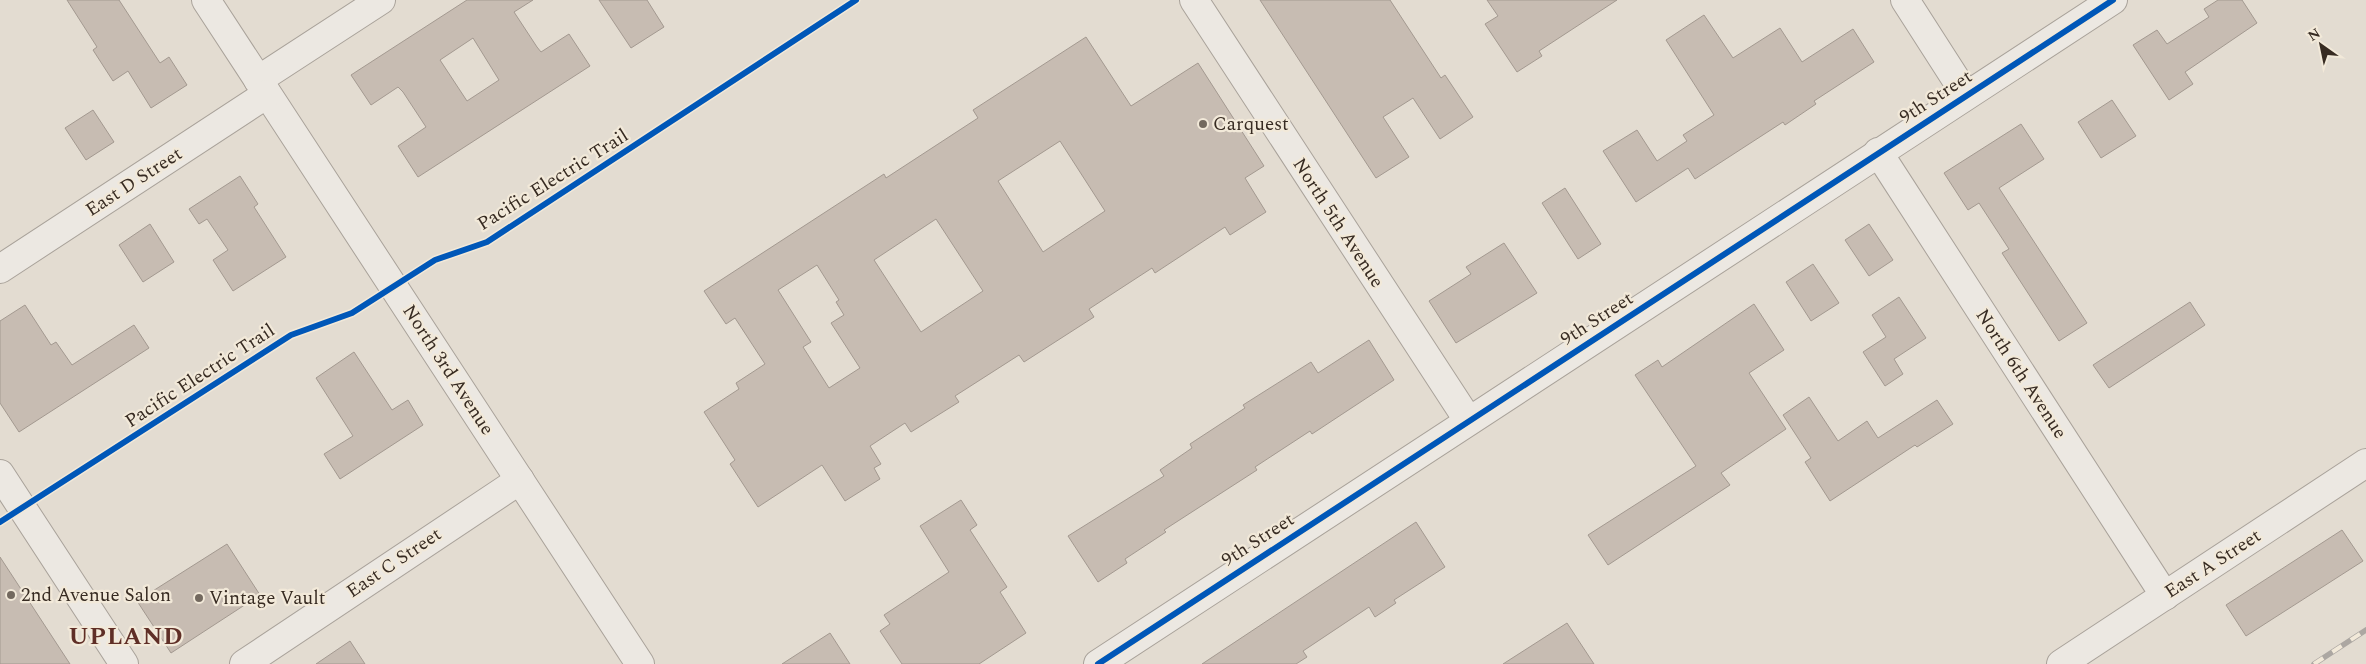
<svg xmlns="http://www.w3.org/2000/svg" width="2366" height="664" font-family="Spectral,serif">
<rect width="100%" height="100%" fill="#e3dcd1"/>
<g fill="#c7bcb2" stroke="#a39990" fill-rule="evenodd">
<polygon points="67,0 119,0 160,63 169,57 187,85 151,108 128,71 113,81 93,50 97,47"/>
<path d="M467 0H533L514 12 537 47 541 52 569 34 590 66 418 177 398 146 426 127 403 92 398 87 371 105 351 75ZM473 38 499 80 467 101 440 60Z"/>
<polygon points="599,0 647,0 664,27 631,48"/>
<polygon points="1260,0 1390,0 1441,78 1445,75 1473,117 1440,139 1413,98 1383,117 1409,157 1376,178"/>
<polygon points="1487,0 1617,0 1539,51 1542,56 1517,72 1485,24 1498,16"/>
<polygon points="2218,0 2242,0 2257,23 2185,72 2193,84 2169,100 2133,45 2157,30 2167,44 2209,17 2204,9"/>
<polygon points="1704,15 1733,58 1780,28 1802,62 1853,29 1874,62 1814,101 1816,104 1785,125 1783,122 1695,179 1688,168 1636,202 1603,151 1637,130 1657,161 1687,141 1683,135 1714,115 1666,40"/>
<path d="M1086 37 1131 106 1198 63 1264 166 1245 178 1266 212 1230 235 1225 227 1155 273 1152 268 1089 309 1094 317 1024 362 1019 355 955 396 959 402 911 432 905 423 870 446 881 464 874 468 880 479 845 501 822 465 758 507 730 464 735 460 704 412 739 389 736 383 765 364 735 318 726 324 704 291 884 174 886 178 978 118 973 110ZM1060 141 1105 211 1043 252 998 181ZM936 219 983 291 921 332 874 260ZM817 265 839 300 836 302 844 315 831 323 860 368 829 388 803 347 811 342 778 290Z"/>
<polygon points="2112,100 2136,136 2101,158 2078,122"/>
<polygon points="93,110 114,142 86,160 65,128"/>
<polygon points="2021,124 2044,159 1999,188 2087,323 2059,341 2002,253 2009,249 1979,203 1968,210 1944,173"/>
<polygon points="240,176 258,204 254,207 286,257 233,291 213,260 228,250 207,219 199,224 189,209"/>
<polygon points="1565,188 1601,244 1578,259 1542,203"/>
<polygon points="150,224 174,262 143,282 119,245"/>
<polygon points="1869,224 1893,260 1869,276 1845,240"/>
<polygon points="1504,243 1537,293 1456,343 1429,301 1471,274 1466,267"/>
<polygon points="1813,264 1839,303 1811,321 1786,282"/>
<polygon points="1899,297 1926,338 1894,359 1903,374 1885,386 1863,352 1886,337 1872,315"/>
<polygon points="2190,302 2205,325 2109,388 2093,365"/>
<polygon points="1754,304 1784,350 1749,373 1786,429 1721,473 1730,485 1608,565 1588,535 1696,466 1635,375 1658,360 1662,367"/>
<polygon points="25,305 51,345 56,342 72,365 134,325 149,348 19,432 0,403 0,321"/>
<polygon points="1369,340 1394,380 1312,434 1310,431 1255,467 1257,470 1164,530 1166,532 1125,559 1127,563 1098,582 1068,536 1164,476 1160,470 1192,448 1190,444 1245,408 1243,405 1311,362 1318,373"/>
<polygon points="354,352 392,410 408,400 423,425 340,479 324,454 353,436 316,378"/>
<polygon points="1809,397 1838,441 1867,421 1878,438 1937,400 1953,424 1917,447 1915,445 1830,501 1805,462 1811,458 1783,415"/>
<polygon points="961,500 977,525 970,530 1007,587 1000,592 1026,633 979,664 902,664 880,631 890,624 884,615 949,572 920,526"/>
<polygon points="1416,522 1445,567 1394,600 1396,603 1375,617 1369,607 1303,651 1307,657 1296,664 1202,664"/>
<polygon points="2342,530 2363,561 2246,636 2226,605"/>
<polygon points="227,544 260,595 171,653 137,601"/>
<polygon points="0,557 70,664 0,664"/>
<polygon points="1567,623 1594,664 1503,664"/>
<polygon points="830,633 850,664 782,664"/>
<polygon points="350,641 365,664 316,664"/>
</g>
<g fill="none" stroke-linecap="round" stroke-linejoin="round">
<g stroke="#a9a29a" stroke-width="30">
<g id="minor">
<polyline points="206,0 640,664"/>
<polyline points="1194,0 1468,420"/>
<polyline points="1905,0 1966,95"/>
<polyline points="258,80 381,0"/>
<polyline points="1878,152 2165,596"/>
<polyline points="0,269 267,94"/>
<polyline points="0,474 124,664"/>
<polyline points="244,664 520,480"/>
<polyline points="1098,664 2113,0"/>
<polyline points="2061,664 2366,463"/>
</g>
</g>
<use href="#minor" stroke="#ece8e2" stroke-width="28"/>
<g stroke="#aca7a2" stroke-width="5.5">
<polyline id="rail" points="2314,664 2366,630"/>
</g>
<use href="#rail" stroke="#f2e9d9" stroke-width="4" stroke-dasharray="11" stroke-linecap="butt"/>
<g stroke="#f2e9d9" stroke-width="9">
<g id="cycleway">
<polyline points="0,522 291,335 352,313 435,260 487,242 856,0"/>
<polyline points="1098,664 2113,0"/>
</g>
</g>
<use href="#cycleway" stroke="#0057b8" stroke-width="6"/>
</g>
<g fill="#73695f" stroke="#f2e9d9" stroke-width="2">
<circle cx="1203" cy="124" r="5"/>
<circle cx="11" cy="595" r="5"/>
<circle cx="199" cy="598" r="5"/>
</g>
<g text-anchor="middle" dominant-baseline="central" stroke-width="4.5" stroke-linejoin="round" paint-order="stroke">
<g font-size="19" fill="#372b22" stroke="#f2e9d9">
<text transform="translate(1936 97) rotate(-33)">9th Street</text>
<text transform="translate(553 180) rotate(-32)">Pacific Electric Trail</text>
<text transform="translate(134 182) rotate(-33)">East D Street</text>
<text transform="translate(1338 223) rotate(57)">North 5th Avenue</text>
<text transform="translate(1597 319) rotate(-33)">9th Street</text>
<text transform="translate(448 370) rotate(57)">North 3rd Avenue</text>
<text transform="translate(2021 374) rotate(57)">North 6th Avenue</text>
<text transform="translate(200 376) rotate(-33)">Pacific Electric Trail</text>
<text transform="translate(1258 540) rotate(-33)">9th Street</text>
<text transform="translate(394 563) rotate(-34)">East C Street</text>
<text transform="translate(2213 564) rotate(-33)">East A Street</text>
</g>
<g font-size="19" fill="#372b22" stroke="#f2e9d9" text-anchor="start">
<text x="1213" y="124">Carquest</text>
<text x="21" y="595">2nd Avenue Salon</text>
<text x="209" y="598">Vintage Vault</text>
</g>
<g font-size="24" font-weight="bold" letter-spacing="1" fill="#5f2e26" stroke="#f2e9d9">
<text x="126" y="637">UPLAND</text>
</g>
</g>
<g transform="translate(2321 45) rotate(327)" stroke="#f2e9d9" stroke-width="4" paint-order="stroke">
<path d="M0-4L9 19L0 12L-9 19Z" fill="#372b22"/>
<text y="-8" font-size="14" font-weight="bold" text-anchor="middle" fill="#372b22">N</text>
</g>
</svg>
